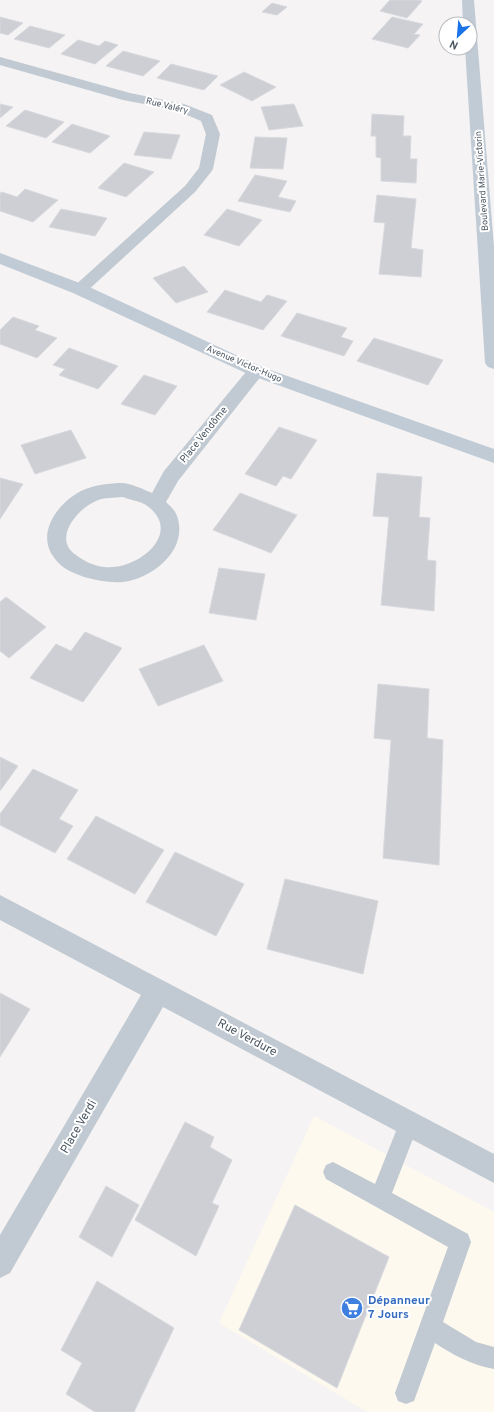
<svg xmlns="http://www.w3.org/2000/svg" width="494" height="1412" font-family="Overpass,sans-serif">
<rect width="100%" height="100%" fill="#f5f3f3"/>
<polygon fill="#fdf9ef" points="314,1116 494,1212 494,1412 367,1412 219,1323"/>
<g fill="#cdcfd5" stroke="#d7d9de">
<polygon points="390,0 418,0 422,1 407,18 380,11"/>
<polygon points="272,3 287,7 277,15 262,12"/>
<polygon points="0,17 23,23 8,35 0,33"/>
<polygon points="392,17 423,24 414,34 420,35 408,48 372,39"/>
<polygon points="30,26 65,35 49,48 14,39"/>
<polygon points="78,40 99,46 105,41 118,45 95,64 61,54"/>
<polygon points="123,51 160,61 143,76 106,66"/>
<polygon points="171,64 218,76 204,90 157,78"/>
<polygon points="244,72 276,87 252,101 220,85"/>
<polygon points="0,104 13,107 0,118"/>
<polygon points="294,104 303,126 269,130 261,107"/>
<polygon points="25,110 64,122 46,138 6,126"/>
<polygon points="372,114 404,116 403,136 411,136 410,159 417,159 416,183 381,181 381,158 376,157 376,136 371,136"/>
<polygon points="72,124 110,136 90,153 52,142"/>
<polygon points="144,132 180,135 171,159 134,155"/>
<polygon points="255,137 287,138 283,169 250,168"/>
<polygon points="124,163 154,172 126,197 98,188"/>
<polygon points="255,175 287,181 278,197 296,201 290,212 238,201"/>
<polygon points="25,189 58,200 33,222 0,211 0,193 2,192 17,197"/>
<polygon points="377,195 416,199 411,248 423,250 421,277 379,274 385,223 374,222"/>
<polygon points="61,209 107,218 95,236 49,227"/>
<polygon points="227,209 262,220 239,246 204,235"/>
<polygon points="184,266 208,292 176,303 153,278"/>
<polygon points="225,290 261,302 267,295 287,301 263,330 207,312"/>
<polygon points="297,313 347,328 341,337 353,341 344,356 281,336"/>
<polygon points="13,317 39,326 35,330 57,338 37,358 0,344 0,330"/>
<polygon points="374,338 443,360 428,385 357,361"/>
<polygon points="69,348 118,366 98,389 59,375 65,369 53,365"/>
<polygon points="144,375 177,386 155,415 121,404"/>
<polygon points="279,427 317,440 291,479 283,476 276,486 245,474"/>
<polygon points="71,430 86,458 35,474 21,445"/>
<polygon points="377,473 422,477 419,517 430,518 427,560 436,561 434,611 381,605 389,517 373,516"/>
<polygon points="0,478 23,484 0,519"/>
<polygon points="240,493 297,515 271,553 213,530"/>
<polygon points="219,568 265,574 256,620 209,613"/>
<polygon points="6,597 46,627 9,658 0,651 0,602"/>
<polygon points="85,632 122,648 83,702 30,678 56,644 71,651"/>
<polygon points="204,645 223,681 158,706 139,669"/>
<polygon points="378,684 429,689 427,738 443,740 439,865 383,858 391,740 374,738"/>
<polygon points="0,757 18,766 0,791"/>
<polygon points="33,769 78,790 59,819 73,826 55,853 0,825 0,814"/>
<polygon points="96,816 164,850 135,894 67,859"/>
<polygon points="175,852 244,884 216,936 146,902"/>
<polygon points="285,879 378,901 363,974 267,949"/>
<polygon points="0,993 30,1009 0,1057"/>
<polygon points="185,1122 214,1137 210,1147 232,1160 212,1203 219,1206 196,1256 135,1220"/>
<polygon points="106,1186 139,1205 112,1257 79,1237"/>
<polygon points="295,1205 389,1257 337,1388 239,1330"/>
<polygon points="97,1281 174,1328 134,1412 95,1412 66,1394 82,1363 61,1350"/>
</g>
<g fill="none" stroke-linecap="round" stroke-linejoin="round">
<path fill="#c1cad2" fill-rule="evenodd" d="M409 1113 416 1116 419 1123 392 1193 468 1234 471 1242 443 1322 476 1342 494 1347V1369C472 1365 453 1355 435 1343L414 1401 406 1404 398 1401 395 1393 448 1247 326 1179 323 1172 326 1165 333 1162 375 1184 402 1116Z"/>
<g fill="#c1cad2" fill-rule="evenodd">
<polygon points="0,57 130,93 184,104 212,115 220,134 213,169 211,172 195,192 85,293 79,294 73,293 71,289 185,186 199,168 206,134 201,121 175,110 123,100 0,65"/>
<path d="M256 365 262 367 265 371 262 375 178 481 166 502C170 506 175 510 177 516 188 547 158 574 129 581 113 584 100 581 84 577 70 572 59 567 51 553 38 529 60 502 81 491 93 485 110 483 123 483 132 484 143 489 152 493L164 471 250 367ZM123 497C130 500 140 501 146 505 185 532 138 571 104 567 94 566 84 561 76 555 52 539 77 509 96 501 104 497 114 498 123 497Z"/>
<polygon points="0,895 494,1154 494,1183 163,1007 10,1273 0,1278 0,1235 141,995 0,920"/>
</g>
<g fill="#c1cbd6" fill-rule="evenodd">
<polygon points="462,0 474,0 494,247 494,369 488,367 485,363 465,48 470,48 470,24 463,24"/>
<polygon points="0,253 85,285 262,367 494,449 494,463 250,375 73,293 0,264"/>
</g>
</g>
<defs>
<g id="supermarket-disc" transform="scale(1.15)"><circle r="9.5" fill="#3f7fe0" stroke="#fff"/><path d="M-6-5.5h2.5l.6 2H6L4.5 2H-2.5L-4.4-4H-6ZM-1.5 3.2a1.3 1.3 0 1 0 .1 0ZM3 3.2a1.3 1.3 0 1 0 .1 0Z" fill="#fff"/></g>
</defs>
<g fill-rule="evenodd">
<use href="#supermarket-disc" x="352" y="1308"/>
</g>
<g text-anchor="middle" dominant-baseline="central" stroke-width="4" stroke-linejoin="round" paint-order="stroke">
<g font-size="9" fill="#4a5661" stroke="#fff">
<text transform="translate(167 106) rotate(14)">Rue Valéry</text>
<text transform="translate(482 181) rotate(-94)">Boulevard Marie-Victorin</text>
<text transform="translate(244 364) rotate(23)">Avenue Victor-Hugo</text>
</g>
<g font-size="10" fill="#4a5661" stroke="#fff">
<text transform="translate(204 435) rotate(-51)">Place Vendôme</text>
</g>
<g font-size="12" fill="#4a5661" stroke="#fff">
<text transform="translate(247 1038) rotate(28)">Rue Verdure</text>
<text transform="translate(79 1127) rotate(-60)">Place Verdi</text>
</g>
<g font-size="12" font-weight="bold" fill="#366cbe" stroke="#fff" text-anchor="start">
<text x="368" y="1301">Dépanneur<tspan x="368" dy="14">7 Jours</tspan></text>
</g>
</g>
<g transform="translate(458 36) rotate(206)"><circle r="19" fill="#ffffff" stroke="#b7bbc0"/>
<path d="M0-3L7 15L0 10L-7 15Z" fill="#1a73e8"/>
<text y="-6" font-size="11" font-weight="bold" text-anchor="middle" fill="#4a5661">N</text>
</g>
</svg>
